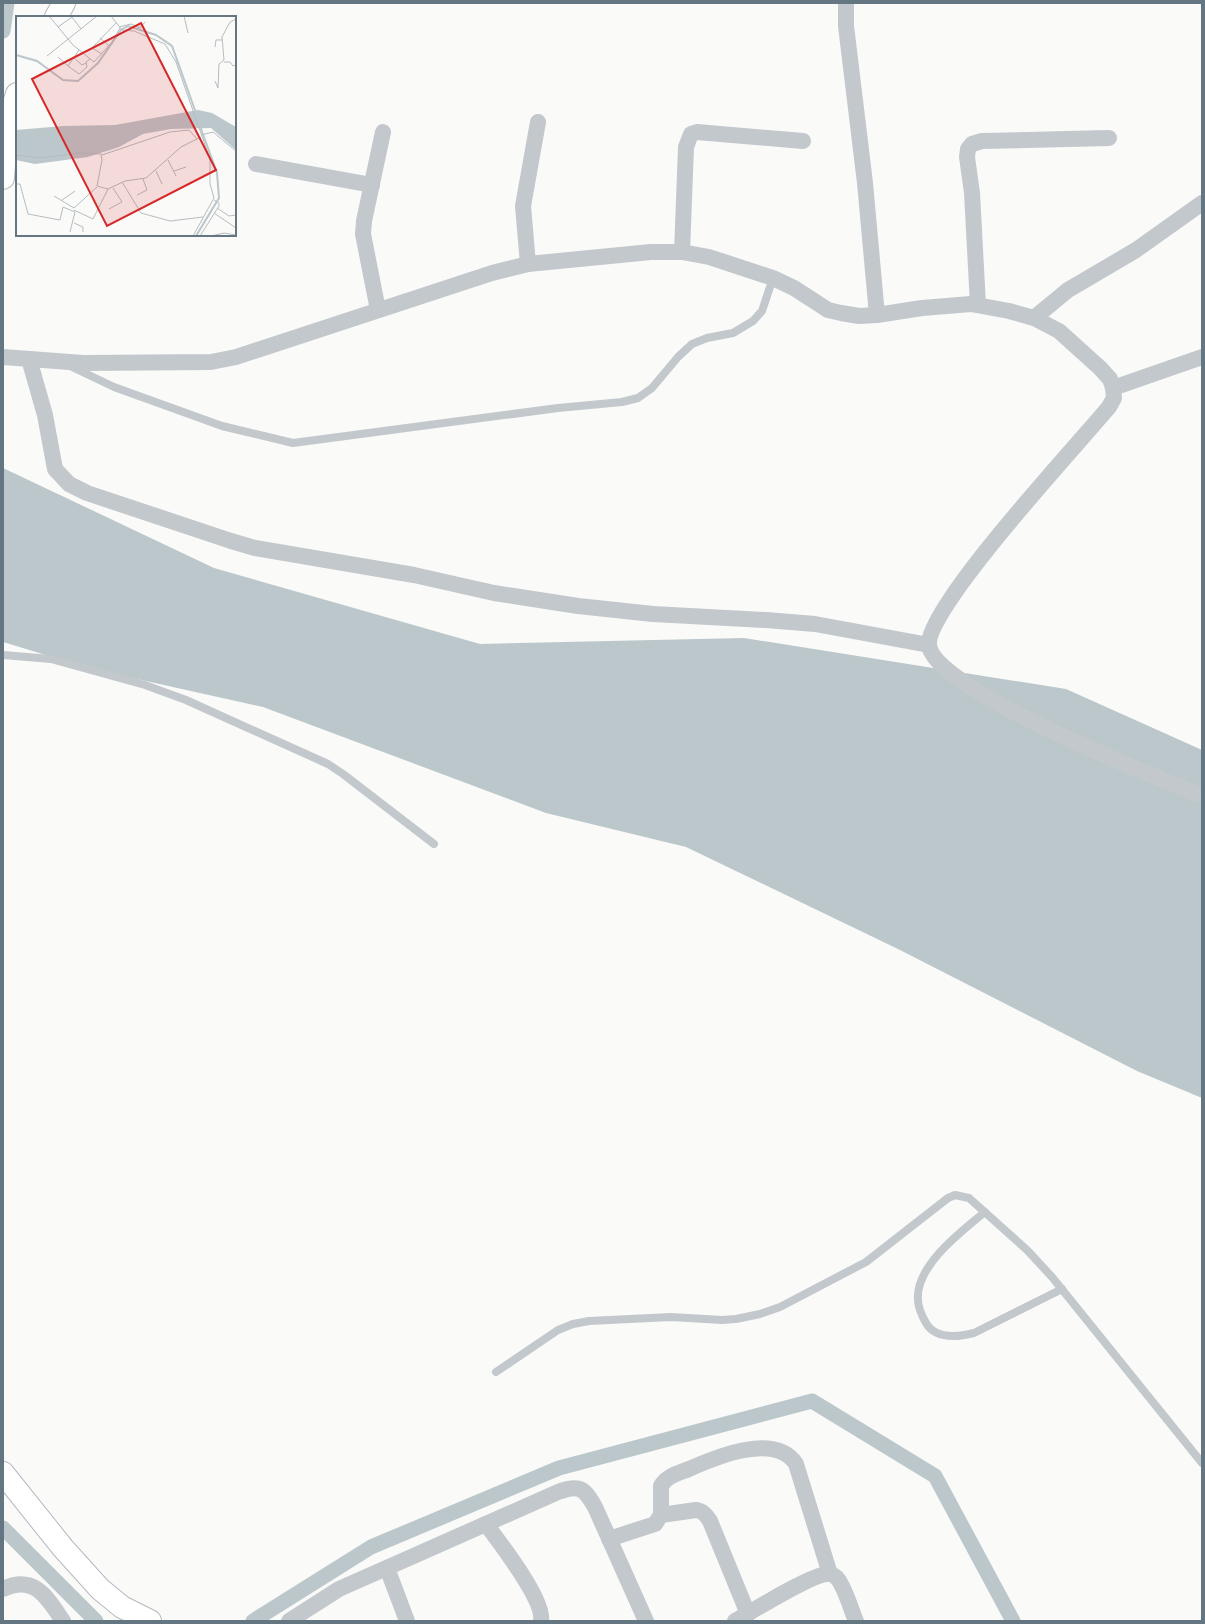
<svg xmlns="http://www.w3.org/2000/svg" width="1205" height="1624" font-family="'Noto Sans',sans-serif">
<rect width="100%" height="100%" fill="#fafaf8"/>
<polygon fill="#bbc7cb" points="3,468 214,568 480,644 744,638 1066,689 1202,750 1202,1098 1137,1071 900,950 686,847 546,813 263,707 92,669 3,642"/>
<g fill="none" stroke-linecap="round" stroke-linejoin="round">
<g stroke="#bbc7cb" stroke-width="15">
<polyline points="3,31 7,3"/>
<polyline points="3,1528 96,1621"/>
<polyline points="253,1621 371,1547 559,1468 812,1401 935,1476 1013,1621"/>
</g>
<g stroke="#b3babf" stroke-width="24">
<g id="secondary">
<polyline points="56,17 64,3"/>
<polyline points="3,178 7,125 17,94"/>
<polyline points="3,1473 63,1548 100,1589 122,1607 150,1621"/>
</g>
</g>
<g stroke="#c3c8cc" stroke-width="8">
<polyline points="70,366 114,387 222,426 293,443 558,408 622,402 638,398 652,388 678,357 692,344 707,338 733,333 753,321 762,311 773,278"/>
<polyline points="3,655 51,659 145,685 186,700 328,764 343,774 434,844"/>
<path d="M985 1212C962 1231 915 1266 918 1300 918 1308 922 1316 926 1323 936 1340 958 1337 974 1333L1062 1289"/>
<polyline points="496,1372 558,1330 573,1324 589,1321 671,1317 722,1320 736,1319 760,1314 780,1307 866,1262 948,1198 955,1195 969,1198 1027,1250 1052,1277 1202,1463"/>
</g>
<g stroke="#c3c8cc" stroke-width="16">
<polyline points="846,3 846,26 865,183 877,315"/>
<polyline points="256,164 372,185"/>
<polyline points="682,252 686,147 691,134 697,132 803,141"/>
<polyline points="528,264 523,206 538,122"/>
<polyline points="978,305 972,193 967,157 968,149 972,144 982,141 1109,138"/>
<polyline points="378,310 363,234 364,221 383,132"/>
<polyline points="1034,318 1068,290 1136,250 1202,203"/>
<path d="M3 357 83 363 211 362 236 357 492 273 528 264 651 252H682L709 257 773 278 794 288 828 310 841 313 859 316 877 315 922 308 971 304 1009 311 1034 318 1059 331 1100 368 1110 379 1113 388 1114 398 1109 407C1079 443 925 609 929 645 933 689 1158 778 1202 796"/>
<polyline points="29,359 45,415 55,469 69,484 87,493 231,541 255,548 414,575 494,593 578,606 653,614 766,620 815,624 929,645"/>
<polyline points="1113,388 1202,357"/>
<path d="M661 1515 696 1510C703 1511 706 1515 710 1521L748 1614"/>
<path d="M486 1524C499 1542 545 1600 541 1621"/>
<path d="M609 1539 655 1524 661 1515V1486C666 1476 679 1473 689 1469 716 1457 775 1432 796 1464L830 1574"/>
<polyline points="387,1568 407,1621"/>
<path d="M3 1589C34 1574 47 1597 63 1621"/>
<path d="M289 1621 339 1589 558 1492C580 1484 584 1488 595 1507L646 1621"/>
<path d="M735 1621C751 1612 815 1572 829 1574 832 1574 836 1577 837 1578 845 1587 851 1610 856 1621"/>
</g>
<use href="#secondary" stroke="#fff" stroke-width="22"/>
</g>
<g transform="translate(16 16)">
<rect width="220" height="220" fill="#fafaf8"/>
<path d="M182 94 196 97 220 111V134L195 112 155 113 127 118 103 131 72 141 19 148 0 144V114L47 110 99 109Z" fill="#bbc7cb"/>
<path fill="none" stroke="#bbc7cb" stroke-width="2" d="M0 39 21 45 47 64 62 65 82 47 105 14 112 10 140 19 156 30 180 97M180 220 203 182 201 157 184 110"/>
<path fill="none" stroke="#b5bdc2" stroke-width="1" d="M33 0 57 29 78 46 96 26 104 12M95 0 106 14 118 15 149 28 160 46 194 143V168L198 182 177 220M168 0 172 17M56 1 65 13M42 11 56 1M103 11 115 8 124 12 129 6M84 22 93 30M199 31 200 24H206M86 38 76 32 100 7M31 40 81 0M42 41 52 50 63 34M58 42 66 49 70 47M208 46H214L217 50 220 49M52 50 63 58 71 51 70 46 74 43M199 65 202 72 203 48 208 44 206 21 214 6 220 3M185 119 197 116 220 135M0 139 26 142 63 137 85 138 86 144 81 170 92 173 109 165 130 162 165 131 185 121M86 139 154 116 173 114 181 123M152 144 160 160M140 155 146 168M158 155 170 151M106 166 125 197 154 205 187 201M0 168H4L12 198 44 204 47 191 59 196M121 179 131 174 127 163M38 180 58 192 81 171M46 184 59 175M201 192 213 200 220 199M93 193 106 186 97 172M58 194 77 203 92 173M198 197 220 212M58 207 67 211V216M54 216 59 196M184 220 203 190V187L198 184M195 220 208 217 220 219"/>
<path fill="#d62828" fill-opacity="0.15" stroke="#d62828" stroke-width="2" d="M125 7 200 154 91 210 16 63Z"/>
<rect width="220" height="220" fill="none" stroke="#657683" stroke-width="2"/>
</g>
<rect width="1205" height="1624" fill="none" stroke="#657683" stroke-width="8"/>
</svg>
